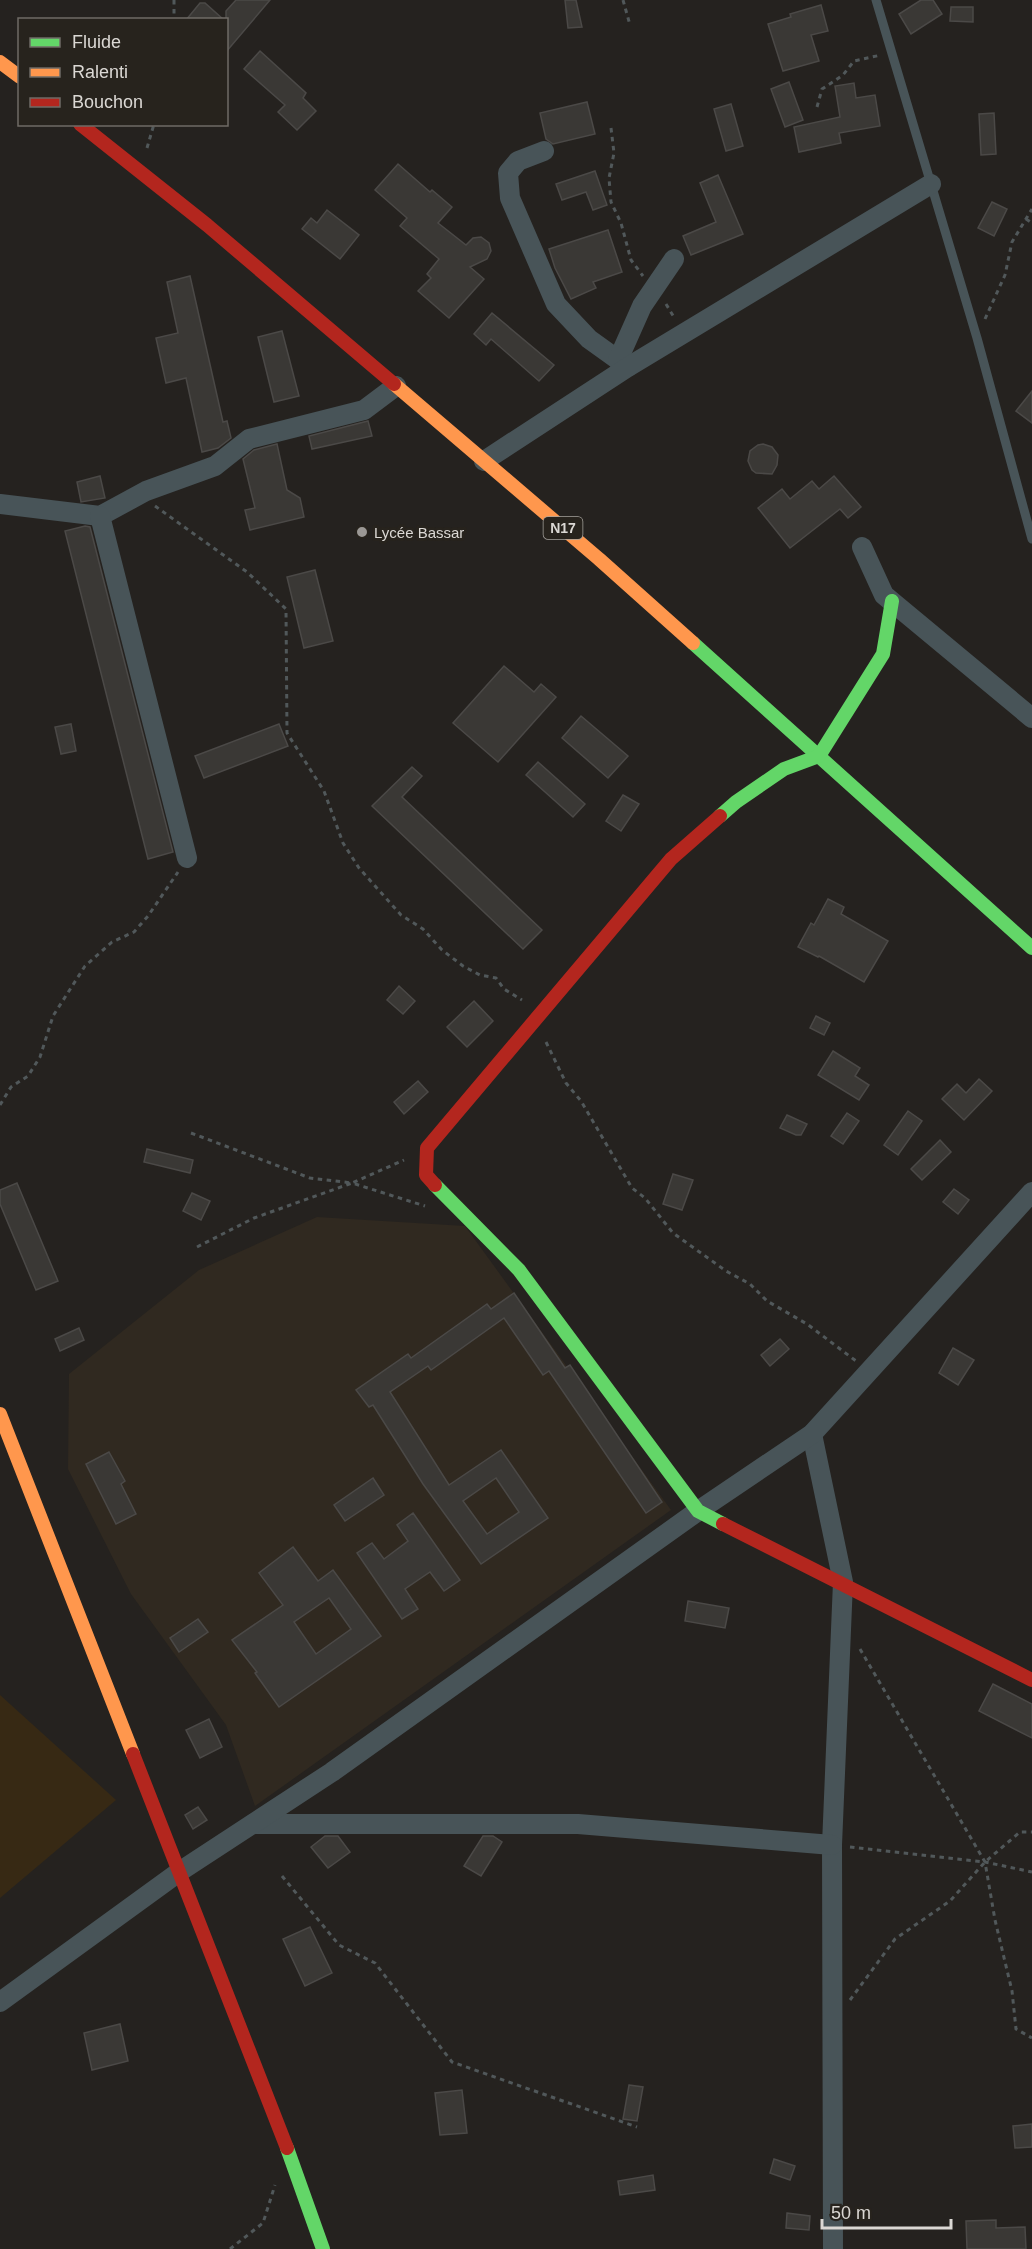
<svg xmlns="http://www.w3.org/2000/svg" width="1032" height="2249" font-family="Helvetica,sans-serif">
<rect width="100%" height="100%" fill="#25221f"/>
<polygon fill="#302920" points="317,1217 465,1226 671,1510 255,1806 226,1725 131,1594 68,1469 69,1374 199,1270"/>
<polygon fill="#372914" points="0,1695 116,1800 0,1898"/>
<g fill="#3a3835" stroke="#4b4947" stroke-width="1.5" fill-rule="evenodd">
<polygon points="236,0 270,0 226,52 226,11"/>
<polygon points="565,0 576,0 582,27 568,28"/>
<polygon points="921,0 933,0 942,14 911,34 899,14"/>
<polygon points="200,3 205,3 224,20 186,20"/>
<polygon points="821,5 828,31 811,35 819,61 783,71 768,24 791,17 790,14"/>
<polygon points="951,7 973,7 973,22 950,21"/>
<polygon points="260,51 306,93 303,98 316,111 297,130 278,112 285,105 244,69"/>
<polygon points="789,82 803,120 785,127 771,89"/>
<polygon points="854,83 856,98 875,95 880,126 839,133 841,143 799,152 794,127 840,117 835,86"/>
<polygon points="587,102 595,134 553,144 546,139 540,113"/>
<polygon points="731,104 743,146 726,151 714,109"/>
<polygon points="994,113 996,154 981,155 979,114"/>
<polygon points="398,164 430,192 432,190 452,207 438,223 466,245 473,238 481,237 489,243 491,251 487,259 470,267 484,279 449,318 418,291 431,278 427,274 439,259 400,226 407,218 375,190"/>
<polygon points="595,171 607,205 593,210 586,192 562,200 556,184"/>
<polygon points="718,175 743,234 691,255 683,236 716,222 700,183"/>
<polygon points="992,202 1007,209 994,236 978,228"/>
<polygon points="327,210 359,235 340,259 302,229 311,218 317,223"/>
<polygon points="608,230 622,272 593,282 596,288 571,299 555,268 549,249"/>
<polygon points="190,276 223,422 227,421 231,438 218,448 202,452 186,378 166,383 156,338 178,333 167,282"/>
<polygon points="492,313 554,365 539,381 491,339 486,345 474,334"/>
<polygon points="282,331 299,396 274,402 258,337"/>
<polygon points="1032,391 1032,423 1016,411"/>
<polygon points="368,421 372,436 312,449 309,436"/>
<polygon points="277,444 287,490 300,498 304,517 250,530 245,510 255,508 243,459 254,450"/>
<polygon points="763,444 772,447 778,455 777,465 772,474 756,473 752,470 748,461 750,451 758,445"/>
<polygon points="100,476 105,498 81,502 77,482"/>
<polygon points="834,476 861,507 848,518 840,509 790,548 758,508 782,489 790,499 812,481 819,489"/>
<polygon points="85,526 90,527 173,852 148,859 65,531"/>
<polygon points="315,570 333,641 304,648 287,577"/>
<polygon points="504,666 534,692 541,684 556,697 498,762 453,723"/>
<polygon points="581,716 628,756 608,778 562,738"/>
<polygon points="71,724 76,751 61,754 55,727"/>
<polygon points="279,724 288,746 204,778 195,756"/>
<polygon points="538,762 585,804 573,817 526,775"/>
<polygon points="412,767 422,776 402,797 542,930 523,949 372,806"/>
<polygon points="623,795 639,804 621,831 606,821"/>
<polygon points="828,899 844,907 841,914 888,941 864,982 819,956 818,957 798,947 811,923 814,925"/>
<polygon points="399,986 415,1001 403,1014 387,1000"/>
<polygon points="474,1001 493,1021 467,1047 447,1027"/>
<polygon points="816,1016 830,1023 824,1035 810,1028"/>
<polygon points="833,1051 860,1068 855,1076 869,1085 859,1100 818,1075"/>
<polygon points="979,1079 992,1091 964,1120 942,1099 957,1084 966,1093"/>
<polygon points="418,1081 428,1092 404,1114 394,1102"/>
<polygon points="908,1111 922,1121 898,1155 884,1145"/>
<polygon points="847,1113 859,1121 843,1144 831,1136"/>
<polygon points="787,1115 807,1124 801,1135 796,1135 780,1128"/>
<polygon points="940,1140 951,1152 922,1180 911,1169"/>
<polygon points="147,1149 193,1160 190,1173 144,1162"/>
<polygon points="673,1174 693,1180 682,1210 663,1204"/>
<polygon points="17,1183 58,1281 36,1290 0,1204 0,1190"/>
<polygon points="954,1189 969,1200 958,1214 943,1202"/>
<polygon points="192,1193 210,1201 201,1220 183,1211"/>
<path d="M514 1293 565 1368 570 1365 662 1502 646 1513 549 1371 543 1375 504 1318 431 1370 428 1366 390 1392 449 1485 501 1450 548 1518 481 1564 423 1484 373 1405 369 1407 356 1390 408 1354 411 1358 487 1304 491 1309ZM496 1478 519 1512 487 1534 463 1501Z"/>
<polygon points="79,1328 84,1340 60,1351 55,1339"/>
<polygon points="780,1339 789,1349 770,1366 761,1355"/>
<polygon points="953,1348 974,1360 958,1385 939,1373"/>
<polygon points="109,1452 125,1481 121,1484 136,1514 116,1524 86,1464"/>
<polygon points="373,1478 384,1495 345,1521 334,1505"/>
<polygon points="413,1513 460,1580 444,1591 430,1572 405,1589 418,1609 402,1619 357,1553 372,1543 384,1559 408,1541 397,1525"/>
<path d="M293 1547 318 1581 333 1570 381 1636 279 1707 255 1673 257 1672 232 1640 283 1605 259 1573ZM329 1598 351 1629 316 1654 294 1622Z"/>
<polygon points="688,1601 729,1608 725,1628 685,1621"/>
<polygon points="198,1619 208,1632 179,1652 170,1638"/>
<polygon points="993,1684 1032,1704 1032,1738 979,1711"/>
<polygon points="209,1719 222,1747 200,1758 186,1730"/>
<polygon points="198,1807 207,1820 193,1829 185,1815"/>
<polygon points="325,1836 338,1836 350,1852 328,1868 311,1847"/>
<polygon points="483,1836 493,1836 502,1842 481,1876 464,1866"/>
<polygon points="310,1927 332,1973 305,1986 283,1939"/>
<polygon points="120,2024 128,2061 92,2070 84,2033"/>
<polygon points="629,2085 643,2087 637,2121 623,2119"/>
<polygon points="462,2090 467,2133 440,2135 435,2093"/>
<polygon points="1032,2124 1032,2147 1015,2148 1013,2126"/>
<polygon points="774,2159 795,2166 790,2180 770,2173"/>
<polygon points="653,2175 655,2190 620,2195 618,2181"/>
<polygon points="787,2213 810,2216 809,2230 786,2228"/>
<polygon points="996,2220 996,2228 1025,2227 1026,2249 967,2249 966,2221"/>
</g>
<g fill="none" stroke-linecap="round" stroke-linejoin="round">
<g stroke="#51585a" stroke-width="3" stroke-dasharray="4.5 4.5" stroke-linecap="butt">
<polyline points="174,0 174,20"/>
<polyline points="623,0 630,25"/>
<polyline points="817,107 822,89 843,75 854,61 881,55"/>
<polyline points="611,128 614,153 609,178 611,202 621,223 631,260 643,276"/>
<polyline points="147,148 154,124"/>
<polyline points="1026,219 1032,223"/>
<polyline points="666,304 675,319"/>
<polyline points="985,319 1005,275 1012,242 1032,209"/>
<polyline points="155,506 247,572 286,609 287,733 324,791 343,843 359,868 401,915 423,929 442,950 463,966 480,975 496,978 504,989 522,1000"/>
<polyline points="546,1042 566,1083 581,1101 632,1188 645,1198 673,1233 726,1271 750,1284 767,1301 807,1324 856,1361"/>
<polyline points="0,1105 11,1087 28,1076 40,1057 53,1016 85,966 112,942 134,932 148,916 178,872"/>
<polyline points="191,1133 310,1178 352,1183 404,1160"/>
<polyline points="197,1247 254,1218 352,1183 425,1206"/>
<polyline points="860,1649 985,1862 995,1920 1012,1991 1016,2029 1032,2038"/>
<polyline points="850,1847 985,1862 1032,1872"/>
<polyline points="282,1876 339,1945 375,1963 452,2062 637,2127"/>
<polyline points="850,2000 895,1939 950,1901 985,1862 1020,1832 1032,1832"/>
<polyline points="230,2249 263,2223 275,2185"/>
</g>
<polyline stroke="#485458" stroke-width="9" points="876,0 977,338 1032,539"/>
<g stroke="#485458" stroke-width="20">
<polyline points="544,151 518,161 508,173 510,198 556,304 589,339 628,367"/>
<polyline points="618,360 642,306 674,259"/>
<polyline points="484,461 628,367 931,184"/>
<polyline points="0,504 100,516 146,491 215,466 249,439 364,410 396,386"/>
<polyline points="100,516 187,858"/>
<polyline points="862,547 884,595 1032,718"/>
<polyline points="812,1434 843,1582 832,1845 833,2249"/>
<polyline points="253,1824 578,1824 832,1845"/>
<polyline points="0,2002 179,1872 332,1772 698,1511 812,1434 1032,1192"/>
</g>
<g stroke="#63d668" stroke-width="14">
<polyline points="693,643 1032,948"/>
<polyline points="720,816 736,802 784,769 819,756 883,654 892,601"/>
<polyline points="435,1185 519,1270 698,1511 723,1524"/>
<polyline points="287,2148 323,2249"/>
</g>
<g stroke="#ff974d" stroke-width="14">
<polyline points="0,62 20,77"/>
<polyline points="394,384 599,559 693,643"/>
<polyline points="0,1414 133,1754"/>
</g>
<g stroke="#b3261e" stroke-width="14">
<polyline points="80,124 207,225 394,384"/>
<polyline points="435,1185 426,1175 427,1148 671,859 720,816"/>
<polyline points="723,1524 1032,1680"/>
<polyline points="133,1754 287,2148"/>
</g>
</g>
<circle fill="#9b9895" stroke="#27231d" stroke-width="2" cx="362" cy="532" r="6"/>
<g text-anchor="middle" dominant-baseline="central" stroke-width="6" stroke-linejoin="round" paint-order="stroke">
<rect fill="#27231d" stroke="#a5a29d" stroke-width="1.5" x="543.5" y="517" width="39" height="22" rx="4.5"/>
<g font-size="14" font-weight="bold" fill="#dbd8d4">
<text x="563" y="528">N17</text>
</g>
<g font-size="15" fill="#dbd8d4" stroke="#27231d" text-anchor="start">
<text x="374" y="532">Lycée Bassar</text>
</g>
</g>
<rect x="18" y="18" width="210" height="108" fill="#27231d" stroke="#6f6b66" stroke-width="1.5"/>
<rect x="30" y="38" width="30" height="9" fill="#63d668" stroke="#6f6b66" stroke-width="1.5"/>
<text x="72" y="48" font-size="18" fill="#dbd8d4">Fluide</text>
<rect x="30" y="68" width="30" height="9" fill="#ff974d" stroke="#6f6b66" stroke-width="1.5"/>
<text x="72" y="78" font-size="18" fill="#dbd8d4">Ralenti</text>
<rect x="30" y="98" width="30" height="9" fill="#b3261e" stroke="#6f6b66" stroke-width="1.5"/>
<text x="72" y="108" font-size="18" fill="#dbd8d4">Bouchon</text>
<path d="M822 2219v9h129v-9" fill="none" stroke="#dbd8d4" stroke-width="3"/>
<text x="831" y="2219" font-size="18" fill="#dbd8d4" stroke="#27231d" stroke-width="4.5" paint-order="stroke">50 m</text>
</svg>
